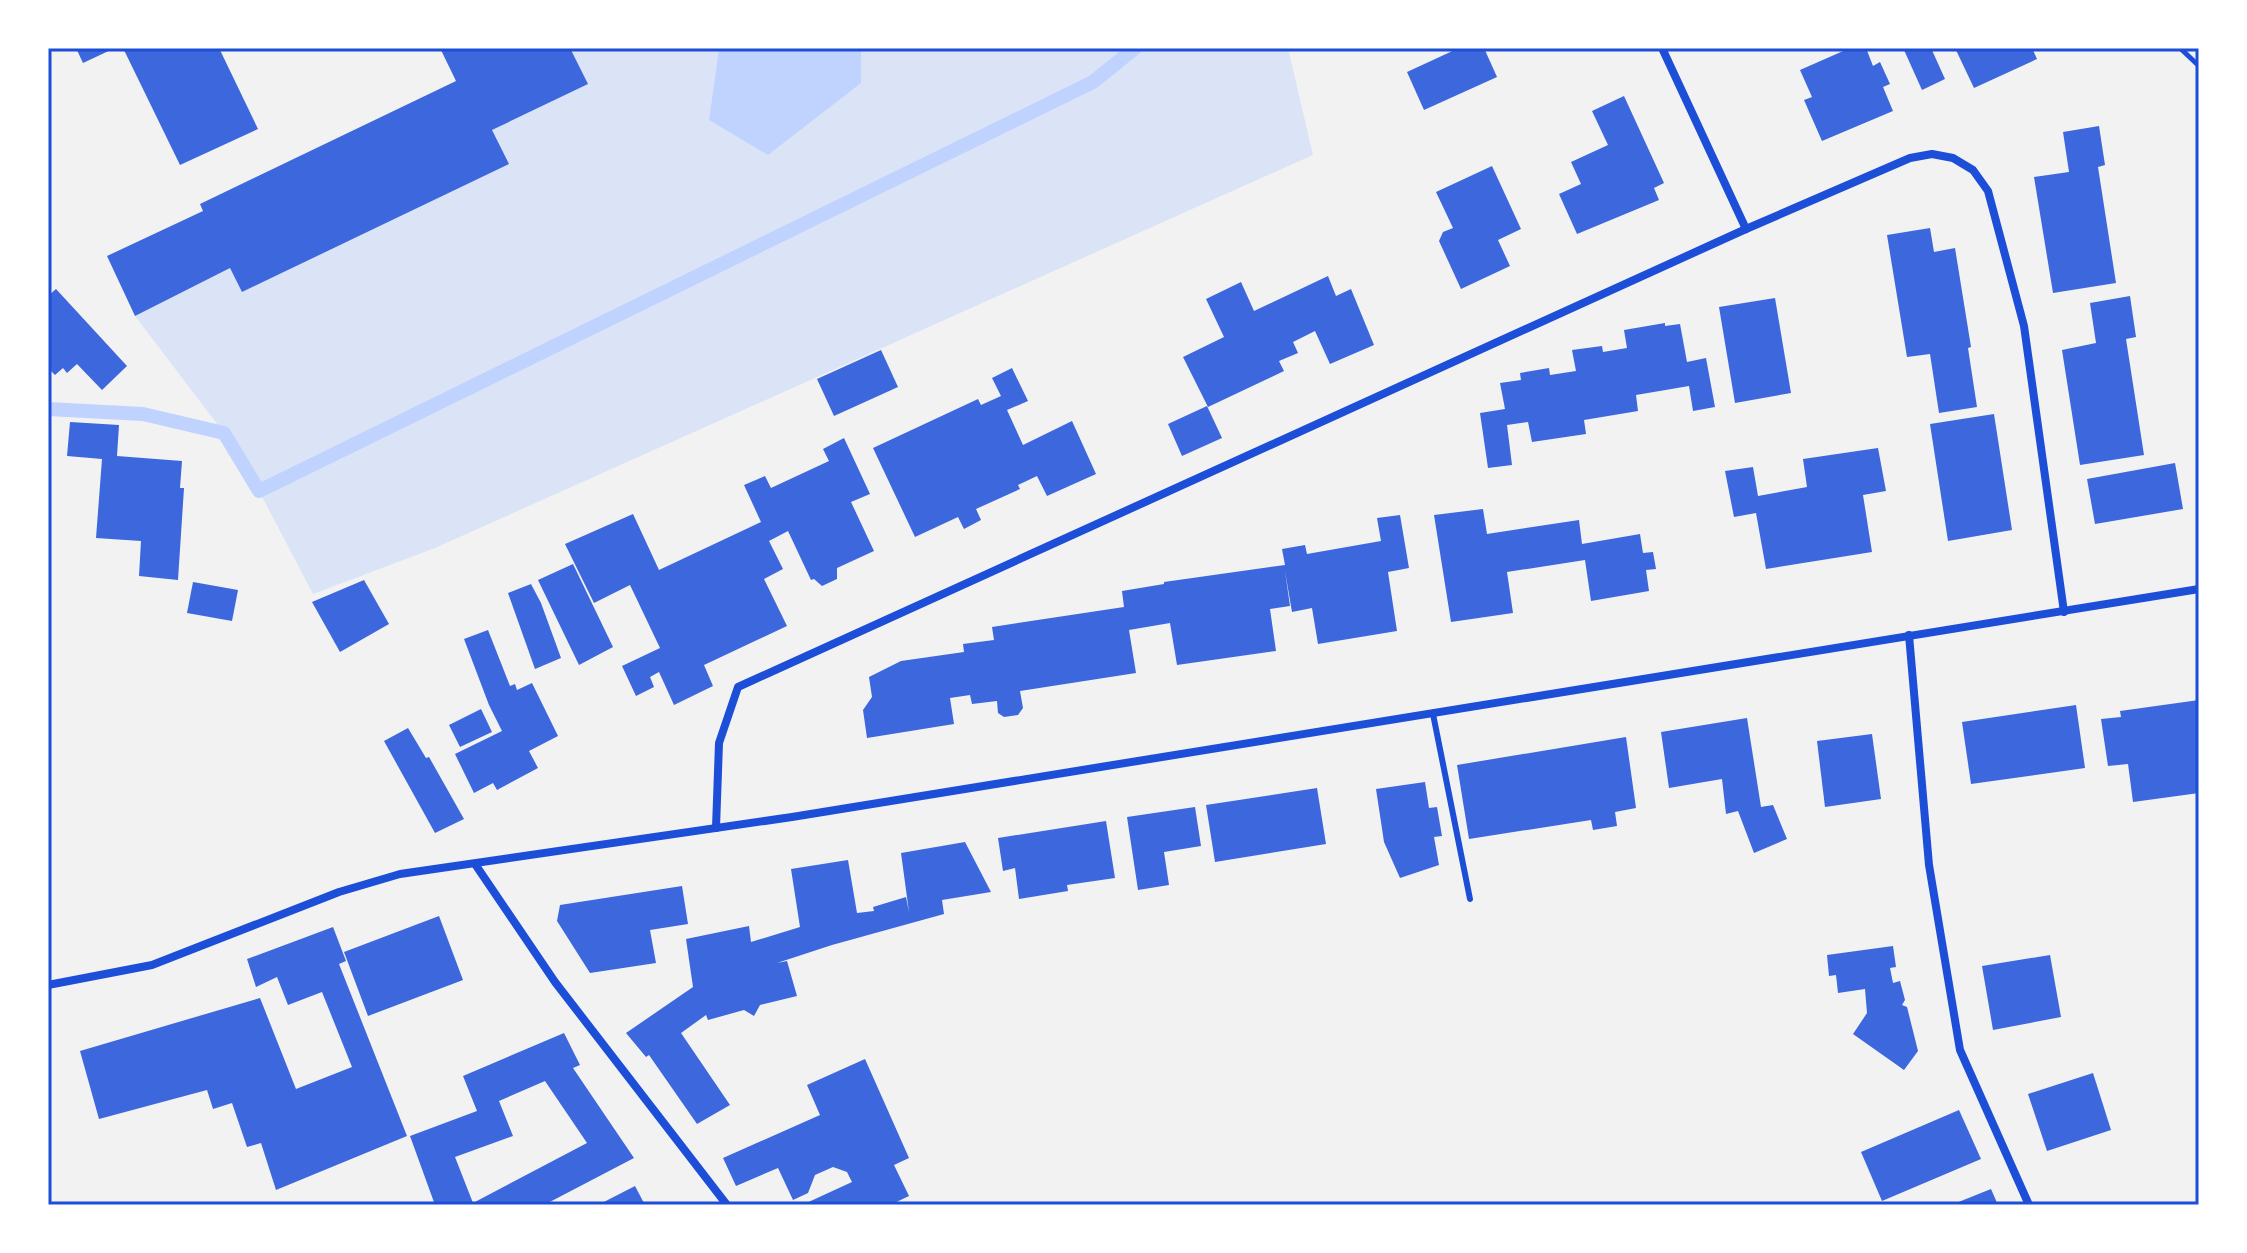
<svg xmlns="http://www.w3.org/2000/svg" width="2247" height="1253" font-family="Inter,sans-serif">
<rect width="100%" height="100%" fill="#f2f2f2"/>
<polygon fill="#dbe4f7" points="570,48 719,48 709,120 861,83 861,48 1288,48 1313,155 435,548 313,594 259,491 224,433 135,316 230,268 242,292 508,163 492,130 587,84"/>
<polygon fill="#bfd3fe" points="719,48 861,48 861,83 768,155 709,120"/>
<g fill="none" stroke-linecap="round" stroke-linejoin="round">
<polyline stroke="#bfd3fe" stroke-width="14" points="48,409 143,414 224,433 259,491 1093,82 1135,48"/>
</g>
<g fill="#3d67dc" fill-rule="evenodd">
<polygon points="76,48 115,48 83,63"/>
<polygon points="123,48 219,48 258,129 180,165"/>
<polygon points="440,48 570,48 588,84 492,130 509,164 242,292 230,268 135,316 107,256 203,211 200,204 456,81"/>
<polygon points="1459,48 1484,48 1497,77 1424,110 1407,72"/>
<polygon points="1850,48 1866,48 1873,66 1880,62 1890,84 1883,87 1893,111 1822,141 1804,100 1812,97 1800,70"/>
<polygon points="1909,48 1931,48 1945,79 1922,90 1904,50"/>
<polygon points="1955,48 2032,48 2037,59 1974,88"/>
<polygon points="1624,96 1664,183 1654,188 1659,200 1577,234 1559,194 1581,184 1571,162 1608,145 1592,111"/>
<polygon points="2099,126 2105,165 2098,167 2116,283 2053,293 2034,177 2069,172 2063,132"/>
<polygon points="1492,166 1521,229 1498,240 1510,266 1461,289 1439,241 1443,232 1453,228 1436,192"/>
<polygon points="1930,228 1934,252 1955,248 1971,347 1968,348 1977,407 1939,413 1930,354 1907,357 1887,235"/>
<polygon points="1328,276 1336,296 1351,289 1374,345 1330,364 1315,331 1293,342 1298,353 1279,361 1284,371 1208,407 1183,357 1224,337 1206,299 1241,282 1254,311"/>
<polygon points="56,289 127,366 102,390 77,364 67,373 63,368 55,375 48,368 48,296"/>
<polygon points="2130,296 2136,337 2126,339 2144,455 2080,465 2062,350 2096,343 2090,303"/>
<polygon points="1775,298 1791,393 1735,403 1719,307"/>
<polygon points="1665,323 1665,326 1680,324 1687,362 1706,358 1715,407 1693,411 1689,386 1636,395 1638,411 1584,420 1586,434 1532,442 1528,422 1507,425 1512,465 1488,468 1480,413 1505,409 1500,383 1521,380 1520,373 1549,368 1550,375 1576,371 1572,350 1602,346 1603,352 1627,348 1624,330"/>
<polygon points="881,350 898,387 834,416 817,379"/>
<polygon points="1012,368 1028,401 1007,410 1023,445 1072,421 1096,474 1047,496 1037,476 1018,485 1020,489 976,509 981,520 964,529 958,517 915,537 873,448 978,399 981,405 1001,396 992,378"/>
<polygon points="1207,406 1222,438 1182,456 1168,424"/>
<polygon points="1994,414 2012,530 1948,541 1930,424"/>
<polygon points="70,422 119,425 117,456 182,461 180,488 184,488 178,580 139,576 141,541 96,538 102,459 67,456"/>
<polygon points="844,438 870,494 851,502 874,551 837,568 837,579 822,586 814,579 811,580 788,531 769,541 783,569 764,579 787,626 704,665 713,686 674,705 659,672 650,677 654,687 636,696 622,666 660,648 630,585 594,603 565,544 633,514 659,570 761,522 744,485 765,476 771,488 829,461 823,449"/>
<polygon points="1878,448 1886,491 1863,495 1872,552 1766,569 1756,513 1734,517 1725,471 1753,467 1758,496 1807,487 1803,459"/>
<polygon points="2175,463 2183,509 2095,524 2087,479"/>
<polygon points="1483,509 1487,534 1579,520 1582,544 1640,534 1643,553 1653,552 1656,569 1646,570 1649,591 1591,601 1585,560 1507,572 1513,613 1451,622 1434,515"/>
<polygon points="1400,515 1409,568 1388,572 1397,631 1318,644 1312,608 1292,612 1285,571 1290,606 1270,609 1276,651 1177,665 1170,623 1129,630 1136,673 1020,691 1023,708 1018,715 1004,717 998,713 997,701 972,704 970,695 950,698 954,724 867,738 863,710 872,697 869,677 901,661 964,652 963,644 994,640 992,627 1124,607 1122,591 1164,584 1164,582 1285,565 1282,549 1305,545 1307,554 1381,541 1377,518"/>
<polygon points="573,564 613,647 579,665 538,580"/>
<polygon points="364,580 389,624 340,652 312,602"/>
<polygon points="193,582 238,590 232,621 187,613"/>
<polygon points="531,584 541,603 561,658 535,669 508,593"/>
<polygon points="488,630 510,686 515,684 517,690 532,683 558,736 529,751 538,768 497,790 493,783 474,793 455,754 502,731 489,705 464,639"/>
<polygon points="2199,700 2199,793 2133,802 2128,764 2108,766 2101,719 2121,717 2120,711"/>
<polygon points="2076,705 2085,768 1971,784 1962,722"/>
<polygon points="481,709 492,732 460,747 449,725"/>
<polygon points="1747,718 1761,807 1773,805 1787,839 1754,853 1738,811 1726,814 1722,779 1669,788 1661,732"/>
<polygon points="408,728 426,758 429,757 464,819 435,833 384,741"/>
<polygon points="1872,734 1881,799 1825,807 1817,741"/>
<polygon points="1626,737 1636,808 1615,812 1617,826 1593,830 1591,820 1469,839 1457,765"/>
<polygon points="1425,782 1429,808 1437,807 1442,836 1434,837 1439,865 1400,878 1384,842 1376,789"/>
<polygon points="1317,788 1326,844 1215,862 1206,805"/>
<polygon points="1195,807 1201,846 1164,852 1169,885 1138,890 1127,817"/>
<polygon points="1106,821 1115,878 1067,885 1068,891 1019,899 1015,868 1003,871 998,838"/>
<polygon points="965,842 991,892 942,900 944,914 832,945 777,963 787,961 797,996 760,1005 754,1016 744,1010 708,1020 706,1015 681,1033 730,1105 697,1124 649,1055 646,1057 626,1033 693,987 686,939 749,926 751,942 800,927 791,869 848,860 857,913 874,911 873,907 906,897 909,912 901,853"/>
<polygon points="682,886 688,924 650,930 656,963 590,973 557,921 560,905"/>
<polygon points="439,916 463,980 368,1016 344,952"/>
<polygon points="333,927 346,961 339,964 407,1136 276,1190 261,1143 247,1147 232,1103 213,1109 207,1090 99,1119 80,1051 260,998 296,1089 352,1067 322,992 288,1005 277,977 256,987 247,959"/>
<polygon points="1893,946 1896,967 1890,968 1893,983 1900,981 1905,1000 1902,1005 1907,1007 1918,1051 1904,1070 1853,1034 1867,1013 1865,989 1838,993 1836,975 1829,976 1827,955"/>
<polygon points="2050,955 2061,1017 1993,1030 1982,966"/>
<path d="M564 1033 580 1065 573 1068 634 1158 544 1205H435L410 1136 477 1111 463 1076ZM545 1081 587 1143 473 1203 455 1157 513 1136 499 1101Z"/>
<polygon points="865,1059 909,1158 894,1165 909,1196 890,1205 802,1205 852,1182 847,1172 833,1167 815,1175 808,1193 793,1200 778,1168 736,1186 723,1158 820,1115 807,1085"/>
<polygon points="2093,1073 2111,1130 2047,1151 2028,1094"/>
<polygon points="1959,1110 1981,1159 1882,1201 1861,1152"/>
<polygon points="635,1186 645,1205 598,1205"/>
<polygon points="1991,1189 1998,1205 1951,1205"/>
</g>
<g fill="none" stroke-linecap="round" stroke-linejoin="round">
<polyline stroke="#1d4ed8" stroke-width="5" points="2180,48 2199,66"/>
<polyline stroke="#1d4ed8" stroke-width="6" points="1433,714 1470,899"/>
<g stroke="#1d4ed8" stroke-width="8">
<polyline points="1662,48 1746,229"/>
<polyline points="1909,635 1929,865 1960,1050 2029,1205"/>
<polyline points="716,828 719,743 738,687 1746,229 1910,158 1932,154 1953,158 1973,170 1988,191 2024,326 2064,612"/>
<polyline points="475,864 555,982 727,1205"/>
<polyline points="48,985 152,965 339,892 400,874 792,817 2199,589"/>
</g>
</g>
<rect width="2247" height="1253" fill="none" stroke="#ffffff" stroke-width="100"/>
<rect x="50" y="50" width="2147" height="1153" fill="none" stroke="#1d4ed8" stroke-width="3"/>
</svg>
